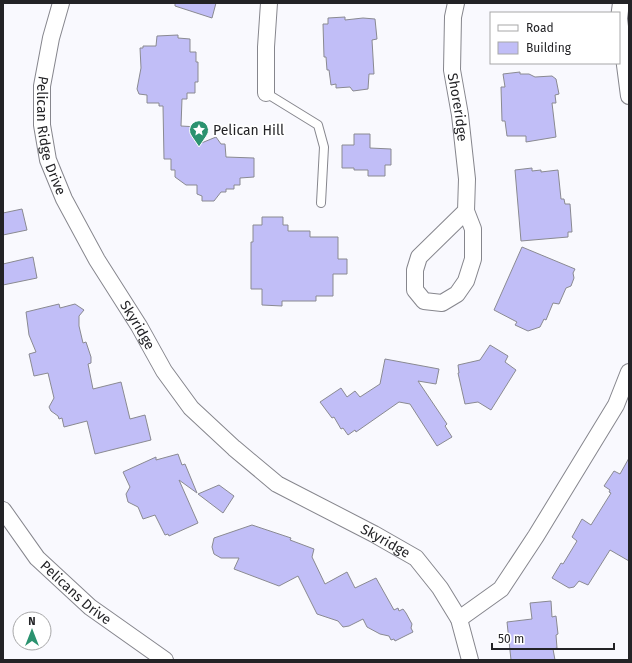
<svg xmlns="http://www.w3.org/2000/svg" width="632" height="663" font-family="'Fira Sans',sans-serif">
<rect width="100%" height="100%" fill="#f9f9fe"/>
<g fill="#c1bef7" stroke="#8a8a91">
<polygon points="175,3 216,3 212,18 175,6"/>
<polygon points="345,17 345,20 363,18 375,19 377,39 372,40 374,74 369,74 368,89 353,91 350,87 336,88 336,84 331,85 329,70 327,70 326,57 324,57 323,24 328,24 328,18"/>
<polygon points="178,35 178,38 190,39 190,52 196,52 196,62 198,62 198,82 195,82 195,93 187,93 187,99 182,99 181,126 198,127 199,144 216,137 221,144 225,144 226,157 254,158 254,177 240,178 240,185 234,185 234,189 226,189 226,192 221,192 214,201 202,201 202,196 197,194 197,185 186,185 175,177 175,170 171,170 171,159 164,159 163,106 159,106 159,103 147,103 147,95 139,94 137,89 141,68 140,48 143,48 143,46 156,46 157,36"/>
<polygon points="520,72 520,74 529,74 535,77 552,76 556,79 559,94 555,95 556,103 552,103 556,137 526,142 526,136 507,136 505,121 502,121 501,87 505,87 503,74"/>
<polygon points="354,134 370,134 370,148 391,149 391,165 385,165 385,176 368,176 368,170 354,170 354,168 342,168 342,145 354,145"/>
<polygon points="532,168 532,171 541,170 541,172 558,170 561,199 564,199 565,204 570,204 572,232 568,232 568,237 521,241 515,170"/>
<polygon points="22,209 27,230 3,235 3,213"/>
<polygon points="262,217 283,217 283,225 288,225 288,231 310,231 310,237 338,237 338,259 347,259 347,274 333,274 333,296 316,296 316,301 282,301 282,306 262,305 262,289 251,289 251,242 253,242 253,225 262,225"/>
<polygon points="522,247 575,269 573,273 574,278 571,286 566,288 559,304 553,303 546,320 544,319 540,327 528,331 515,325 517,322 494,310"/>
<polygon points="33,257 37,278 3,285 3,264"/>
<polygon points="59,304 60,308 75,304 84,310 79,316 79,326 83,343 86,342 91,357 91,363 88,364 93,389 121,382 130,419 145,415 151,440 95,454 87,421 64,427 62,418 59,419 58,416 51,411 49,407 54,398 48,373 34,376 29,354 36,352 29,335 26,312"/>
<polygon points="490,345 508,356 505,362 516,370 491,410 478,402 465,404 458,373 459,373 458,365 480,360"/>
<polygon points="385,359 439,369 436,384 418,381 447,424 445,426 452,437 437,446 410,404 399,402 356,432 355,430 348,435 343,428 341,429 334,417 332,418 320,402 341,388 347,397 355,391 360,397 380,384"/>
<polygon points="178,454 182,465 185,464 197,493 179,480 198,523 169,536 168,534 165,535 155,515 143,519 138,507 128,502 126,494 130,487 123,472 156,457 156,460"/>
<polygon points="629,458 629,561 610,550 588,585 579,581 574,587 569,588 552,578 561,563 563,564 577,541 572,537 582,519 591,525 611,493 609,492 610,490 604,486 614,471 620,474"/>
<polygon points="219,485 234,496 223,513 198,494"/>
<polygon points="252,525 291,538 290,540 314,549 312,557 325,584 347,572 355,588 376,578 394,610 398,608 399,611 403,609 406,613 412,624 411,628 413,632 395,641 394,639 391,640 389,636 380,634 367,627 363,619 349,626 343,627 338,621 317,614 298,576 279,586 234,569 239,558 221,558 214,554 212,547 214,538"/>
<polygon points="551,601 552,617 556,616 558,634 556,635 557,648 553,649 555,660 511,660 507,622 532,619 530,603"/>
</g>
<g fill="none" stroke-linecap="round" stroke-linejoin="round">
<g stroke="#86868d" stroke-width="10">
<polyline id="service" points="266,93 318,125 324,147 321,203"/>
</g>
<g stroke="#86868d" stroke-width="18">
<g id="minor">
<path id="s1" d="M61 3 51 38 42 86V125L48 160 64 199 97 260 139 326 164 371 191 408 234 448 277 484 374 534 416 558 440 588 459 619 470 660"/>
<path id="s2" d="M456 3 453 17 452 70 460 115 467 179 466 211 473 229V259L466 281 457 294 442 303 424 301 415 290V270L419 257 466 211"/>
<polyline points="619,18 621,3"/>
<polyline points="619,19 629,96"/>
<polyline points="266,93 266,47 269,3"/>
<path id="s3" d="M3 510 37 558 90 607 165 660"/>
<polyline points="459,619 501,589 536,536 616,405 629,372"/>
</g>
</g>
<use href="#service" stroke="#fff" stroke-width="8"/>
<use href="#minor" stroke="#fff" stroke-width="16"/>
</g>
<defs>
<g id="sight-pin" transform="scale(1)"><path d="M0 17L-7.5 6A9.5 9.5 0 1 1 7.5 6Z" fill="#2b926f" stroke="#fff"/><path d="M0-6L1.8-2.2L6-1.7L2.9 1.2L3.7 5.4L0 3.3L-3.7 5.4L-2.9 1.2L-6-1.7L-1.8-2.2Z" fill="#fff"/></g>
</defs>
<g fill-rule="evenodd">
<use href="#sight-pin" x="199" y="130"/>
</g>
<g text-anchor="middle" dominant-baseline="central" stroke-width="3.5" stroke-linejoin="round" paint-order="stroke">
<g font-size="14" fill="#232326" stroke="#fff">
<text stroke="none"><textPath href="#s2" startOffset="105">Shoreridge</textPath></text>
<text stroke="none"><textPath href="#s1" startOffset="136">Pelican Ridge Drive</textPath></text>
<text stroke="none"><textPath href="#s1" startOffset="348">Skyridge</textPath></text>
<text stroke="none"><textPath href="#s1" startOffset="684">Skyridge</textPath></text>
<text stroke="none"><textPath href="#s3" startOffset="111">Pelicans Drive</textPath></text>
</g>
<g font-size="14" fill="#232326" stroke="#fff" text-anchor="start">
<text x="213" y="130">Pelican Hill</text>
</g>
</g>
<rect width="632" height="663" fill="none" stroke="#232326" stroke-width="8"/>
<rect x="490" y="12" width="130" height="52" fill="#ffffff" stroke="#a7a7a8"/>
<rect x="498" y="25" width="20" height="6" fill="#ffffff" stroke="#a7a7a8"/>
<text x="526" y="32" font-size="12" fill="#232326">Road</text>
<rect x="498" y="42" width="20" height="12" fill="#c1bef7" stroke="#a7a7a8"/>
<text x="526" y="52" font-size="12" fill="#232326">Building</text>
<g transform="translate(32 631)"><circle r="19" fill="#ffffff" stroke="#a7a7a8"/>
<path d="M0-3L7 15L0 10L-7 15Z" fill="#2b926f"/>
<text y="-6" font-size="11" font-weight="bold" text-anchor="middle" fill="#232326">N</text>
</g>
<path d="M492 643v6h122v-6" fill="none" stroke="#232326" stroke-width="2"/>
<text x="498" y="643" font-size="12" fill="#232326" stroke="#ffffff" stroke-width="3" paint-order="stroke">50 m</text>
</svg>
